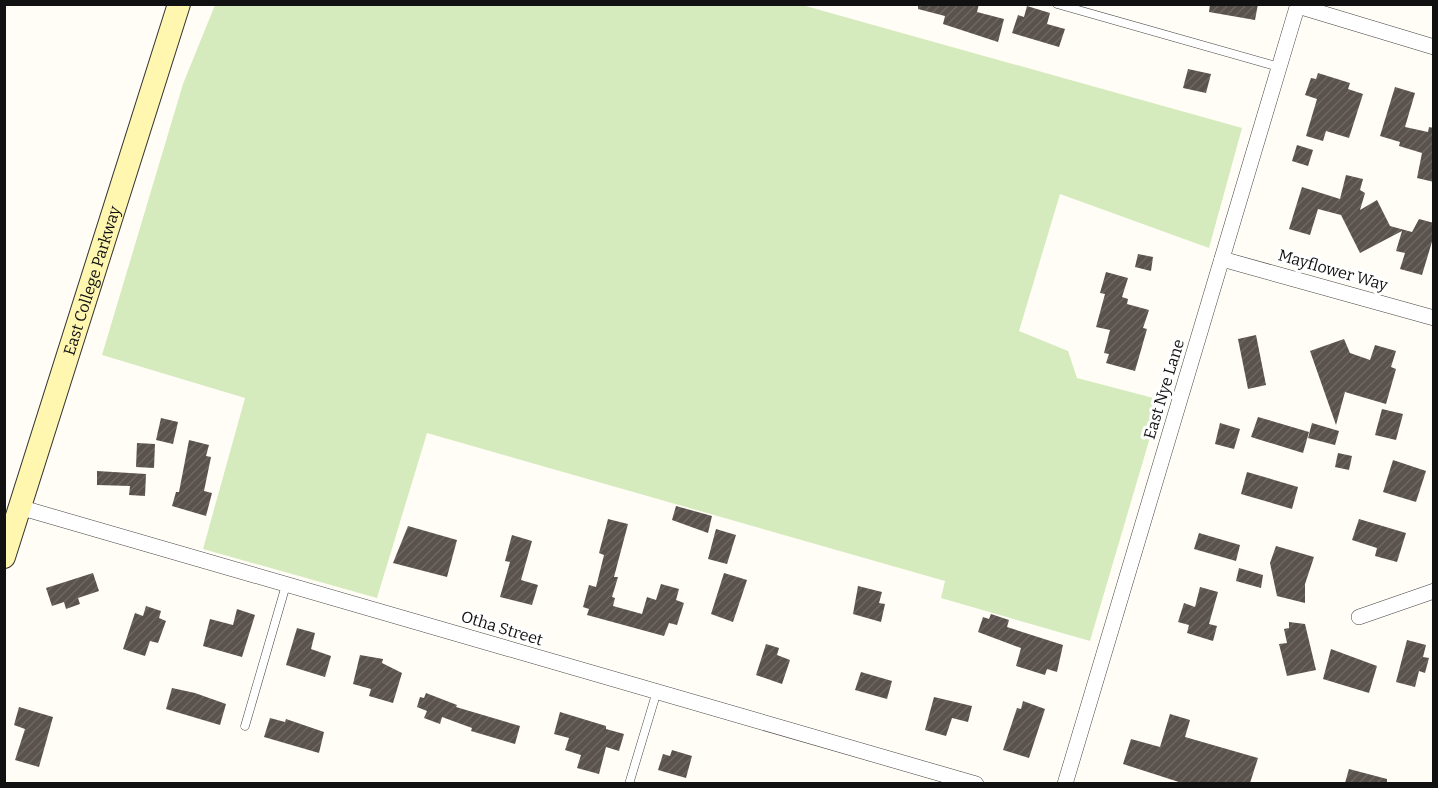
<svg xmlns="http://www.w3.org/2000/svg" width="1438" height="788" font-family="Bitter,serif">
<defs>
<pattern id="building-hatch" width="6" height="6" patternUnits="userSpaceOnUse" patternTransform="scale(1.5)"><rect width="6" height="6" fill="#5a524d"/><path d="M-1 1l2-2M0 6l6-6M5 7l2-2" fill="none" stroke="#6d6662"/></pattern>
</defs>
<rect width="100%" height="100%" fill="#fffdf5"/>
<polygon fill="#d5ebbd" points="215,5 802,5 1242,128 1209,248 1060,194 1019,331 1068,351 1077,378 1161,400 1090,641 941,598 945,581 427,433 377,598 203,549 245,398 102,355 183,84"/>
<g fill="url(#building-hatch)">
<polygon points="918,4 979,4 977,12 1004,19 998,42 943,24 945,16 918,9"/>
<polygon points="1210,4 1258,4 1255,20 1209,12"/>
<polygon points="1027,6 1050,13 1047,24 1065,29 1059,47 1012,33 1018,15 1024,17"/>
<polygon points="1188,69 1211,74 1206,93 1183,88"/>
<polygon points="1318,73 1350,83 1348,89 1363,94 1349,138 1326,131 1323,141 1306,136 1317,99 1305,95 1311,78 1316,79"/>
<polygon points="1395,87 1415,93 1405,127 1428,132 1429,127 1434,128 1434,182 1417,178 1422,153 1399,146 1400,142 1380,136"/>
<polygon points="1297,145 1313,150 1308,166 1292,161"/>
<polygon points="1346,175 1363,179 1360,190 1365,193 1360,210 1377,200 1390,226 1412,232 1419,219 1434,223 1434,235 1422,275 1400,269 1405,253 1396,251 1402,231 1360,253 1341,215 1318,209 1310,235 1289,229 1302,187 1340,199"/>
<polygon points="1138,254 1153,257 1151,271 1135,267"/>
<polygon points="1106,272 1128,278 1122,297 1128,299 1127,304 1149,310 1143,328 1147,329 1135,371 1106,363 1109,354 1104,353 1110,330 1096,327 1105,294 1100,293"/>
<polygon points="1256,335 1266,385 1248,389 1238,339"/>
<polygon points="1344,339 1350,353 1370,360 1375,345 1396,351 1391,367 1396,369 1386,404 1345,392 1336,425 1310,351"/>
<polygon points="1382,409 1403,414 1396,440 1375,435"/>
<polygon points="1258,417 1309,432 1303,453 1251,437"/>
<polygon points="161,418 178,422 173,444 156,440"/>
<polygon points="1220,423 1240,429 1234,449 1215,444"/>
<polygon points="1312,423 1339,431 1335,445 1308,438"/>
<polygon points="189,440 209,445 206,456 211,457 204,491 212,493 206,516 172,506 176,492 179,492"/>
<polygon points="137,443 155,444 154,468 136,467"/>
<polygon points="1338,453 1352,456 1349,470 1335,467"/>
<polygon points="1393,460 1426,471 1416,502 1383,492"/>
<polygon points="97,471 146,474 145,496 129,495 130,486 97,485"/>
<polygon points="1247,472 1298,487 1292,509 1241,494"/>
<polygon points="676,506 712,516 708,533 672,520"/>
<polygon points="608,519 628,524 614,577 618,577 612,597 615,598 613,606 642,614 647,597 656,600 661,584 679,589 676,600 684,603 677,625 669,623 664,636 587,615 589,609 583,607 589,585 596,587 604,555 599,553"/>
<polygon points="1359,519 1406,533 1397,562 1375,556 1377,548 1352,540"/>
<polygon points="408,526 457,540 447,577 393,563"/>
<polygon points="716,529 736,535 727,564 708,559"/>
<polygon points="1199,533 1240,545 1236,561 1194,549"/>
<polygon points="512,535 532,541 521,580 538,585 532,605 500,597 510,562 505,561"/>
<polygon points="1276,546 1314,557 1305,584 1305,603 1277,596 1270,563"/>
<polygon points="1239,568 1263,575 1261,588 1236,581"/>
<polygon points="93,573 99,591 78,598 80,604 66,609 64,602 52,606 46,588"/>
<polygon points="724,573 747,580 733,622 711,614"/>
<polygon points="858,586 882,592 879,603 885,604 881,622 853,614"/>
<polygon points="1200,587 1218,592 1209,624 1217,626 1213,641 1187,633 1189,625 1178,622 1184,603 1195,607"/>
<polygon points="146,606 161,611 159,618 166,621 158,643 150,641 145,656 123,649 135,613 143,616"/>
<polygon points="237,609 255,615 242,657 203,646 210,619 233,625"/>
<polygon points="991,614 1009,620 1007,627 1063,645 1057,672 1047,669 1045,675 1016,666 1021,648 978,632 983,617 989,619"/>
<polygon points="1289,622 1305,624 1316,670 1287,676 1279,644 1287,643 1284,629 1289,628"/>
<polygon points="297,628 315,633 311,649 331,656 325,677 286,665"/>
<polygon points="1407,640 1426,645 1423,657 1429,658 1425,673 1419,671 1415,687 1396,682"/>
<polygon points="766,644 779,648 777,655 790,660 782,684 756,675"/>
<polygon points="1331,649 1377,666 1369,693 1323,679"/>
<polygon points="360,655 383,659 382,663 402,673 393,703 369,696 371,689 353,684"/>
<polygon points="861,672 892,681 887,699 855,690"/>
<polygon points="172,688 195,693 226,704 220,725 166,709"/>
<polygon points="426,693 457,705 456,707 520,726 515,744 471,731 472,728 442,717 440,724 424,718 427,711 417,707 420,697 424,698"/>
<polygon points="934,697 972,706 968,722 952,718 946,736 925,730"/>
<polygon points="1023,701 1045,709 1029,758 1003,750 1017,708 1021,709"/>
<polygon points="19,707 53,717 39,767 15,760 25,729 14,725"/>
<polygon points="560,712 606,726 606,729 624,734 619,751 606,747 599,774 577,768 581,755 565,750 569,738 554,734"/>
<polygon points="1170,714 1190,720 1185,737 1258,758 1250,783 1182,783 1123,764 1131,739 1160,747"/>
<polygon points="270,718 285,722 286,719 324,732 319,753 264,737"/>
<polygon points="672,750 692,756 686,778 658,770 663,754 670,756"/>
<polygon points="1349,769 1387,779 1387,783 1345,783"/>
</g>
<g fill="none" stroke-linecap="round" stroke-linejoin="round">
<g stroke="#444" stroke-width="9">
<g id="lane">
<polyline points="1057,4 1279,67"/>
<polyline points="245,726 286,585"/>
<polyline points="629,784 657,691"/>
</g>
</g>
<g stroke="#444" stroke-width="16">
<g id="street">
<polyline points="1298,6 1434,47"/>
<polyline points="1222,259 1434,318"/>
<polyline points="19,507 976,784"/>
<polyline points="1359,617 1434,591"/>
<polyline points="1065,784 1298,4"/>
</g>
</g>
<g stroke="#333" stroke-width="24">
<g id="secondary">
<path id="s1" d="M4 557 179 4"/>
</g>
</g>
<use href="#lane" stroke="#fff" stroke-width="8"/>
<use href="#street" stroke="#fff" stroke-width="15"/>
<use href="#secondary" stroke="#fff6b0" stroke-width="22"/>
</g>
<g text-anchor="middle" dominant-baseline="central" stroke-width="6" stroke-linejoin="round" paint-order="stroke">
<g font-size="16" fill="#111" stroke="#fff">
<text transform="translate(1333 270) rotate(16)">Mayflower Way</text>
<text stroke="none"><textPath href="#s1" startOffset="290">East College Parkway</textPath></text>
<text transform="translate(1164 389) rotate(-73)">East Nye Lane</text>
<text transform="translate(502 628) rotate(17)">Otha Street</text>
</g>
</g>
<rect width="1438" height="788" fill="none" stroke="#111111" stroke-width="12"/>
</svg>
